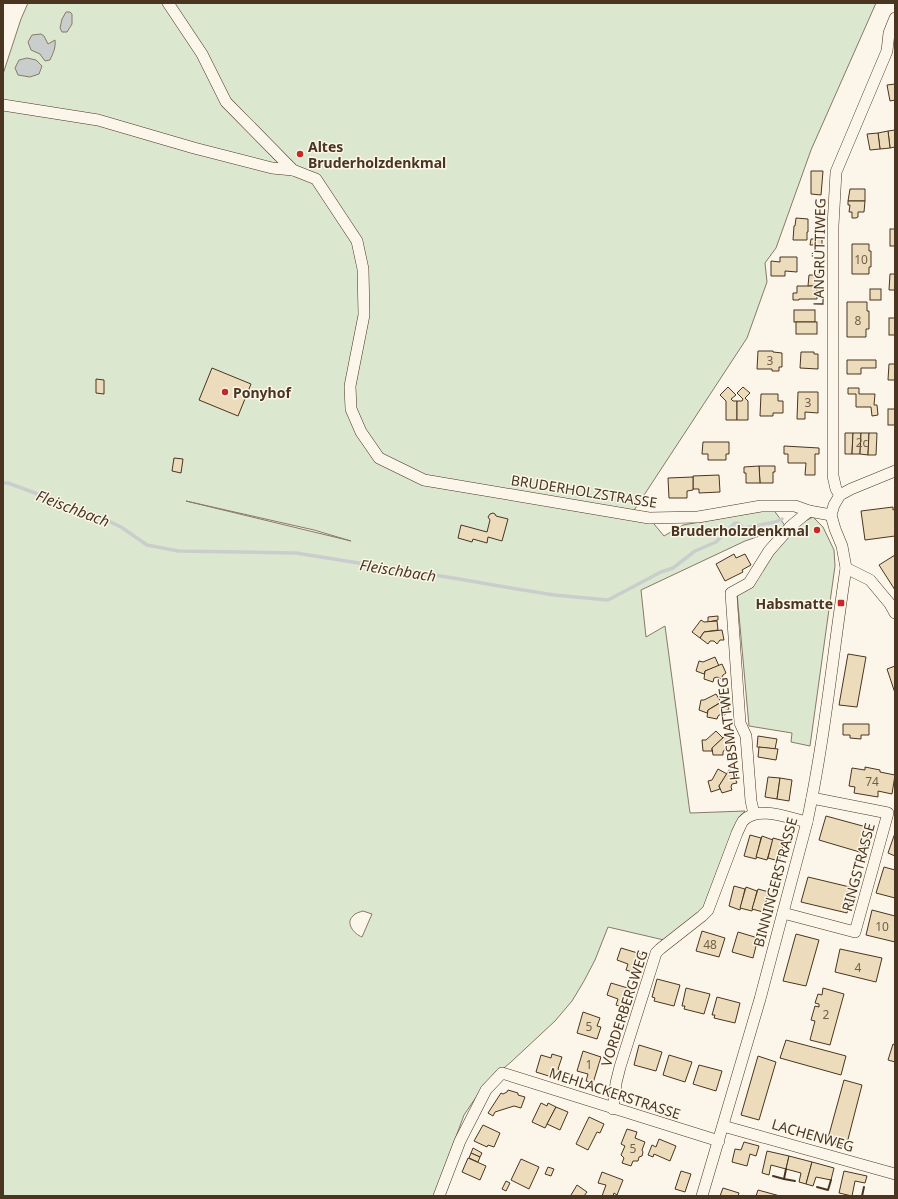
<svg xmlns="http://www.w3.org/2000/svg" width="898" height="1199" font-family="'Noto Sans',sans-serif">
<rect width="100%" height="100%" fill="#fbf6e9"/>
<g fill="#dce7d0" stroke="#887966" fill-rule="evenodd">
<path d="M28 3H876L811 150 776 248 765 263 767 282 747 338 631 515 649 518 664 536 683 525 773 509 786 527 745 541 641 590 646 637 665 626 690 813 745 811 733 830 702 911 664 940 608 927 595 960 584 981 572 1001 555 1021 511 1062 485 1084 464 1115 434 1196H3V74L21 19ZM186 501 314 530 351 541ZM363 911 372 914 362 937C354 934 345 923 353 916 355 913 360 912 363 911Z"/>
<polygon points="813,517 823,527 834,550 835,566 810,746 791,742 792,733 749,726 737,593 794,527"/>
</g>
<g fill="#c9cecd" stroke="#887966">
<polygon points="66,12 70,12 72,14 72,24 67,32 62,32 60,28 62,19"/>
<path d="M41 34 44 36 48 44 55 40C56 48 53 53 50 60L45 61 40 54 31 50 28 42 32 35Z"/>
<polygon points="27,58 36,60 42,66 39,74 30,77 18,75 15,68 19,60"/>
</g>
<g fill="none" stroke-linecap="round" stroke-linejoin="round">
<polyline stroke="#c9cecd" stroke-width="3.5" points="3,483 8,483 100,517 121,527 147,545 178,551 296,553 459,579 505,587 554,595 608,600 661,572 673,568 695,551 716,542 735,523 738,523 744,528 775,522 782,519"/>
</g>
<g fill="#ecdcbc" stroke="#4a3520">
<polygon points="895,84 895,100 890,101 887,85"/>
<polygon points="895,130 895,147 890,148 888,131"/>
<polygon points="888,131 890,148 880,149 878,133"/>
<polygon points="878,133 880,149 870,150 867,134"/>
<polygon points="811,171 823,171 821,195 811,194"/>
<polygon points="850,189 865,189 865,201 848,201"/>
<polygon points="848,201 865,201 864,212 858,212 858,217 856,218 852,218 852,212 849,212 850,205 848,205"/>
<polygon points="796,218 808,219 808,232 807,232 807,240 793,240 794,226 795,226"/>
<rect x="890" y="229" width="5" height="17"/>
<polygon points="811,239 822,239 822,245 810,245"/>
<polygon points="852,244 869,244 869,251 871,251 871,267 869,267 869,274 852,274"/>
<polygon points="780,257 797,257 797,272 785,271 785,276 771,276 771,261 780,262"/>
<polygon points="890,274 895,274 895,290 889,290"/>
<polygon points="809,275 819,275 819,286 808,286"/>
<polygon points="797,286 817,286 817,299 799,299 799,300 793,300 793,293 797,293"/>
<rect x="870" y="289" width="11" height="11"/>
<polygon points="847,302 867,302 867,311 869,311 869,329 866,329 866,337 847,337"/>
<rect x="794" y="310" width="21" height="12"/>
<rect x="889" y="318" width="6" height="17"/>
<rect x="796" y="322" width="21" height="12"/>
<polygon points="758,351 773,351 773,352 782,353 782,367 779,367 779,371 772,371 772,369 757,369"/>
<polygon points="801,352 814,352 814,354 818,354 818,369 800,368"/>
<polygon points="847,360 876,360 876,368 861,368 861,374 847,374"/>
<polygon points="889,364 895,364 895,380 888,380"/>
<polygon points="212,368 251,384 238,416 199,400"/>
<polygon points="96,379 104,380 104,394 96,393"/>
<polygon points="728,387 736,395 731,399 733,401 737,401 737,420 726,420 726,401 720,395"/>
<polygon points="743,387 750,393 745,398 748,401 748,420 737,420 737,401 742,401 743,399 737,393"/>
<polygon points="848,388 859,388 859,394 875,394 874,405 877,405 878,415 872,416 871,407 856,407 856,394 848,394"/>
<polygon points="798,392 818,392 818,413 805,412 805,419 797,419"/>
<polygon points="761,394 778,394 778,401 783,401 783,413 773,413 773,416 760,416"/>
<rect x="888" y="409" width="7" height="16"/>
<polygon points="845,433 853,433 852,454 845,454"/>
<polygon points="853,433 861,433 860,454 852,454"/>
<polygon points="861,433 869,433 868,455 860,454"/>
<polygon points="869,433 877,433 876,455 868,455"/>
<polygon points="703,442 729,442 729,454 726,454 726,460 708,460 708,454 702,454"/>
<polygon points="784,446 819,448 819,454 815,454 815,475 805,475 806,463 788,463 788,454 784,454"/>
<polygon points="174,458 183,459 181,473 172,471"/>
<polygon points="759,466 775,466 775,472 773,472 773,483 760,483"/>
<polygon points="759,466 760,483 746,483 746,473 744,473 744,467"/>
<polygon points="719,475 720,492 699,493 699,489 693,489 693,476"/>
<polygon points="693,477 693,490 687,491 687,498 669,498 668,478"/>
<polygon points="893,507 893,510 895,509 895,536 865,540 861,511"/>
<polygon points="493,513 495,514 496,516 508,519 502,541 488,537 487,543 473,539 472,542 458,538 461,525 487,532 490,520 488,517 490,514"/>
<polygon points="734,554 736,558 745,554 751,565 742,570 743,572 725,581 716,564"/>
<polygon points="895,555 895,590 879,565"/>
<polygon points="718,616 718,620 708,622 708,617"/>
<polygon points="701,620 704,622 717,621 718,630 704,632 700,638 692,632"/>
<polygon points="722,630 724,640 720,640 717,644 714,641 710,641 708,644 700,638 704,632"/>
<polygon points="848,654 866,657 857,707 839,705"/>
<polygon points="715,657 719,666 705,671 704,674 696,671 699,661 703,662"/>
<polygon points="722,664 726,673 723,675 721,679 717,677 714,678 713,682 704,679 705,671"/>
<polygon points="895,666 895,693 887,669"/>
<polygon points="716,694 721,702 708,710 707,713 699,710 701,700 704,700"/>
<polygon points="725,700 729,709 726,711 725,715 721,714 718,716 717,719 707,717 708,710"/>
<polygon points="843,724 869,724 869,735 861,735 861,739 850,738 850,735 843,735"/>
<polygon points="716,731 723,738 712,748 712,751 703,751 702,740 706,740"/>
<polygon points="726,735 733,742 730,745 730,749 725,749 723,752 723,755 713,755 712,748"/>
<polygon points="758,736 777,739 775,749 757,747"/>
<polygon points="759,747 778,749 776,760 758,757"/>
<polygon points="865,767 880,770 880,772 895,775 892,794 878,791 878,797 854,793 855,787 849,786 852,768 865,770"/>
<polygon points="718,769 727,774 719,786 720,789 711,792 708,781 712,780"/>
<polygon points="729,770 737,775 735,778 737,783 732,784 731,787 732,790 722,793 719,786"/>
<polygon points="768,777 780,778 777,799 765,797"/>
<polygon points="780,778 792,780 789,801 777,799"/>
<polygon points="826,816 870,828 863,853 819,840"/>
<polygon points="895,833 895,856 888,853"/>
<polygon points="750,835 761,838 756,859 744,856"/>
<polygon points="762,836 773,840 767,860 756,857"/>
<polygon points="773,838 784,841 779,861 768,858"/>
<polygon points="884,867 895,870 895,898 876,893"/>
<polygon points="808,877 854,888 847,913 801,902"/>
<polygon points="734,886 745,889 740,910 729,906"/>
<polygon points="746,887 757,891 752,911 740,908"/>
<polygon points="758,889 769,892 763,912 752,909"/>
<polygon points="872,910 895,916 895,942 866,935"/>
<polygon points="702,931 725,938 719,957 696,951"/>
<polygon points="738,932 758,938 753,958 732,952"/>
<polygon points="796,934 819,940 806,986 783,981"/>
<polygon points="621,948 641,954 635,973 626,970 628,964 617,960"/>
<polygon points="840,949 882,958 876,982 835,972"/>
<polygon points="657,979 680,985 674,1006 654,1001 655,998 652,997"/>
<polygon points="611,983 631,989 625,1008 616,1005 618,999 607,995"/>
<polygon points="686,988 710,994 704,1014 684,1009 685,1006 682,1006"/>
<polygon points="823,988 844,994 830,1045 810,1040 815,1021 811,1020 815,1006 819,1007 819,1004 815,1003 818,994 822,995"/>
<polygon points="717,997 740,1003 735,1023 714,1018 715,1015 712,1015"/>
<polygon points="583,1012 600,1018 597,1026 601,1027 597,1039 577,1033"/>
<polygon points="786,1040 846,1056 841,1075 780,1058"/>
<polygon points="893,1044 895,1045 895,1062 888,1060"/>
<polygon points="639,1045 662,1052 656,1071 634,1065"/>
<polygon points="583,1051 601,1057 593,1083 586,1081 588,1074 577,1071"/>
<polygon points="552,1054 562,1057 558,1069 560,1071 561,1075 559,1077 555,1078 536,1072 541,1055 551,1058"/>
<polygon points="669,1055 692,1062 685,1082 663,1075"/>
<polygon points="758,1056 776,1062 759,1120 741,1115"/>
<polygon points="699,1065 722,1071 716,1091 693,1084"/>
<polygon points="844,1080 862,1085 846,1147 827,1142"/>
<polygon points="508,1090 518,1093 518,1095 525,1097 521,1108 514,1106 495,1112 493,1116 488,1113 501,1093 503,1094 507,1092"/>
<polygon points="541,1103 547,1106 548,1103 556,1107 545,1128 532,1122"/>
<polygon points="556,1107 568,1112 560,1130 547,1124"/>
<polygon points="589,1117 604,1124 600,1133 597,1132 588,1150 576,1144"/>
<polygon points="483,1125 500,1133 494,1147 488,1145 487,1147 474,1141"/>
<polygon points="627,1129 637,1132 635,1138 645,1142 642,1150 643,1152 642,1156 639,1157 638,1161 633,1161 631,1166 622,1163 624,1158 621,1155 625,1146 621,1144"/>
<polygon points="659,1139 676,1146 670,1161 654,1154 653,1157 648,1155 652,1145 656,1147"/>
<polygon points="744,1142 759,1146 756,1156 750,1154 747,1166 732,1162 735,1149 741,1150"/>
<polygon points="473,1148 482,1153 480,1157 471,1153"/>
<polygon points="767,1151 789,1156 786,1169 771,1165 769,1175 762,1173"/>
<polygon points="471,1153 480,1157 478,1162 469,1158"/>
<polygon points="789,1156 812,1162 806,1184 799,1182 801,1173 786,1169"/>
<polygon points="468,1158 486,1166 480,1180 462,1172"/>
<polygon points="521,1159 539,1167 529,1189 511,1180"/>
<polygon points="812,1162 834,1168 831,1180 816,1177 813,1186 806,1184"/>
<polygon points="548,1167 554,1169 551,1176 545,1174"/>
<polygon points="681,1171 691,1174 685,1192 675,1189"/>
<polygon points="844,1171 867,1176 865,1183 855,1181 852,1196 839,1193"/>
<polygon points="602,1172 623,1180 617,1195 614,1193 613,1196 602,1196 606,1185 598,1183"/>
<polygon points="506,1181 510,1183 506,1191 502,1189"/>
<polygon points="577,1185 587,1192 584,1196 573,1196 571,1195"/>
<polygon points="723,1188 739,1193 738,1196 720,1196"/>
<polygon points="758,1190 780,1196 756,1196"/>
</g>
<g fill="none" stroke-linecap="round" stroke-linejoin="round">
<g stroke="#4a3520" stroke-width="12">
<g id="street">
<polyline points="168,3 202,54 226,102 293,170 316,179 357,241 363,269 364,315 350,386 351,409 361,432 379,458 424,480 649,518 698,517 761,506 795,506 809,511 831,515"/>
<polyline points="3,105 98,120 194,148 272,168 293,170"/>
<polyline points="840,495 836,489 833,476 833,226 836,172 887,51 889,33 895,18"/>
<polyline points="846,568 870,580 890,604 895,613"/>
<polyline points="754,814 751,801 746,736 740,723 731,593 749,583 769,551 791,526 809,511"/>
<polyline points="783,913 855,932 888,813 812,798"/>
<path d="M613 1109 616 1083 620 1067 656 953 660 949 702 916 708 910 737 833C739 829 741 824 743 821 757 805 789 818 807 822"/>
<polyline points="723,1126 895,1174"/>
<polyline points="439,1196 460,1141 486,1090 502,1073 719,1141"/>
<path d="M702 1196 760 999 807 822C825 738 833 652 846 568L842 546 835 529 831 515 834 505 840 495 851 489 895 471"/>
</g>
</g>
<use href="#street" stroke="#fbf6e9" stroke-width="11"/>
<g stroke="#4a3520" stroke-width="2">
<polyline points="773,1176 784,1179 786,1169"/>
<polyline points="784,1179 795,1181"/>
<polyline points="817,1187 828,1190 831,1180"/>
<polyline points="862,1196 864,1187"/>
</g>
</g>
<g fill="#c62828" stroke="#fbf6e9" stroke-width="1.5">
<circle cx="300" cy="154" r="4"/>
<circle cx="225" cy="392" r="4"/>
<circle cx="817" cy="530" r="4"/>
<rect x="837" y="599" width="8" height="8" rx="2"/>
</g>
<g text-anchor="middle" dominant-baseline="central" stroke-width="3" stroke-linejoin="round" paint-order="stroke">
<g font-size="12" fill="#725f47">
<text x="861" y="259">10</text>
<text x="858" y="320">8</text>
<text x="770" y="360">3</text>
<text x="808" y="402">3</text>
<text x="862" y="442">2c</text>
<text x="872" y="781">74</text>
<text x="882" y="926">10</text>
<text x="710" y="944">48</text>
<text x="858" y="967">4</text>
<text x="826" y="1014">2</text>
<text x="589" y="1026">5</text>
<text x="589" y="1064">1</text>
<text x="633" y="1148">5</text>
</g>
<g font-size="14" font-weight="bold" fill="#4a3520" stroke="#fbf6e9" text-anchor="start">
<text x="308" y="146">Altes<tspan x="308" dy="16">Bruderholzdenkmal</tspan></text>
<text x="233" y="392">Ponyhof</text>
<text x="809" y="530" text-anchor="end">Bruderholzdenkmal</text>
<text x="833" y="603" text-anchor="end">Habsmatte</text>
</g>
<g font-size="14" fill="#4a3520" stroke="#fbf6e9">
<text transform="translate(819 252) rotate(-89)">LANGRÜTTIWEG</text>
<text transform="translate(584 491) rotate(9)">BRUDERHOLZSTRASSE</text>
<text transform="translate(728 729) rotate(-97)">HABSMATTWEG</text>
<text transform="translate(858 867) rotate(-75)">RINGSTRASSE</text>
<text transform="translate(775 882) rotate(-75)">BINNINGERSTRASSE</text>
<text transform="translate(624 1008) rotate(-72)">VORDERBERGWEG</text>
<text transform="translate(615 1093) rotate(18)">MEHLACKERSTRASSE</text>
<text transform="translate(813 1135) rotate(16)">LACHENWEG</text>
</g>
<g font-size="15" font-style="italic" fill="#4a3520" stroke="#fbf6e9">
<text transform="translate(73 508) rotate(21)">Fleischbach</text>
<text transform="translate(398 570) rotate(9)">Fleischbach</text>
</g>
</g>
<rect width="898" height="1199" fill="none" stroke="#4a3520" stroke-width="8"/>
</svg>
